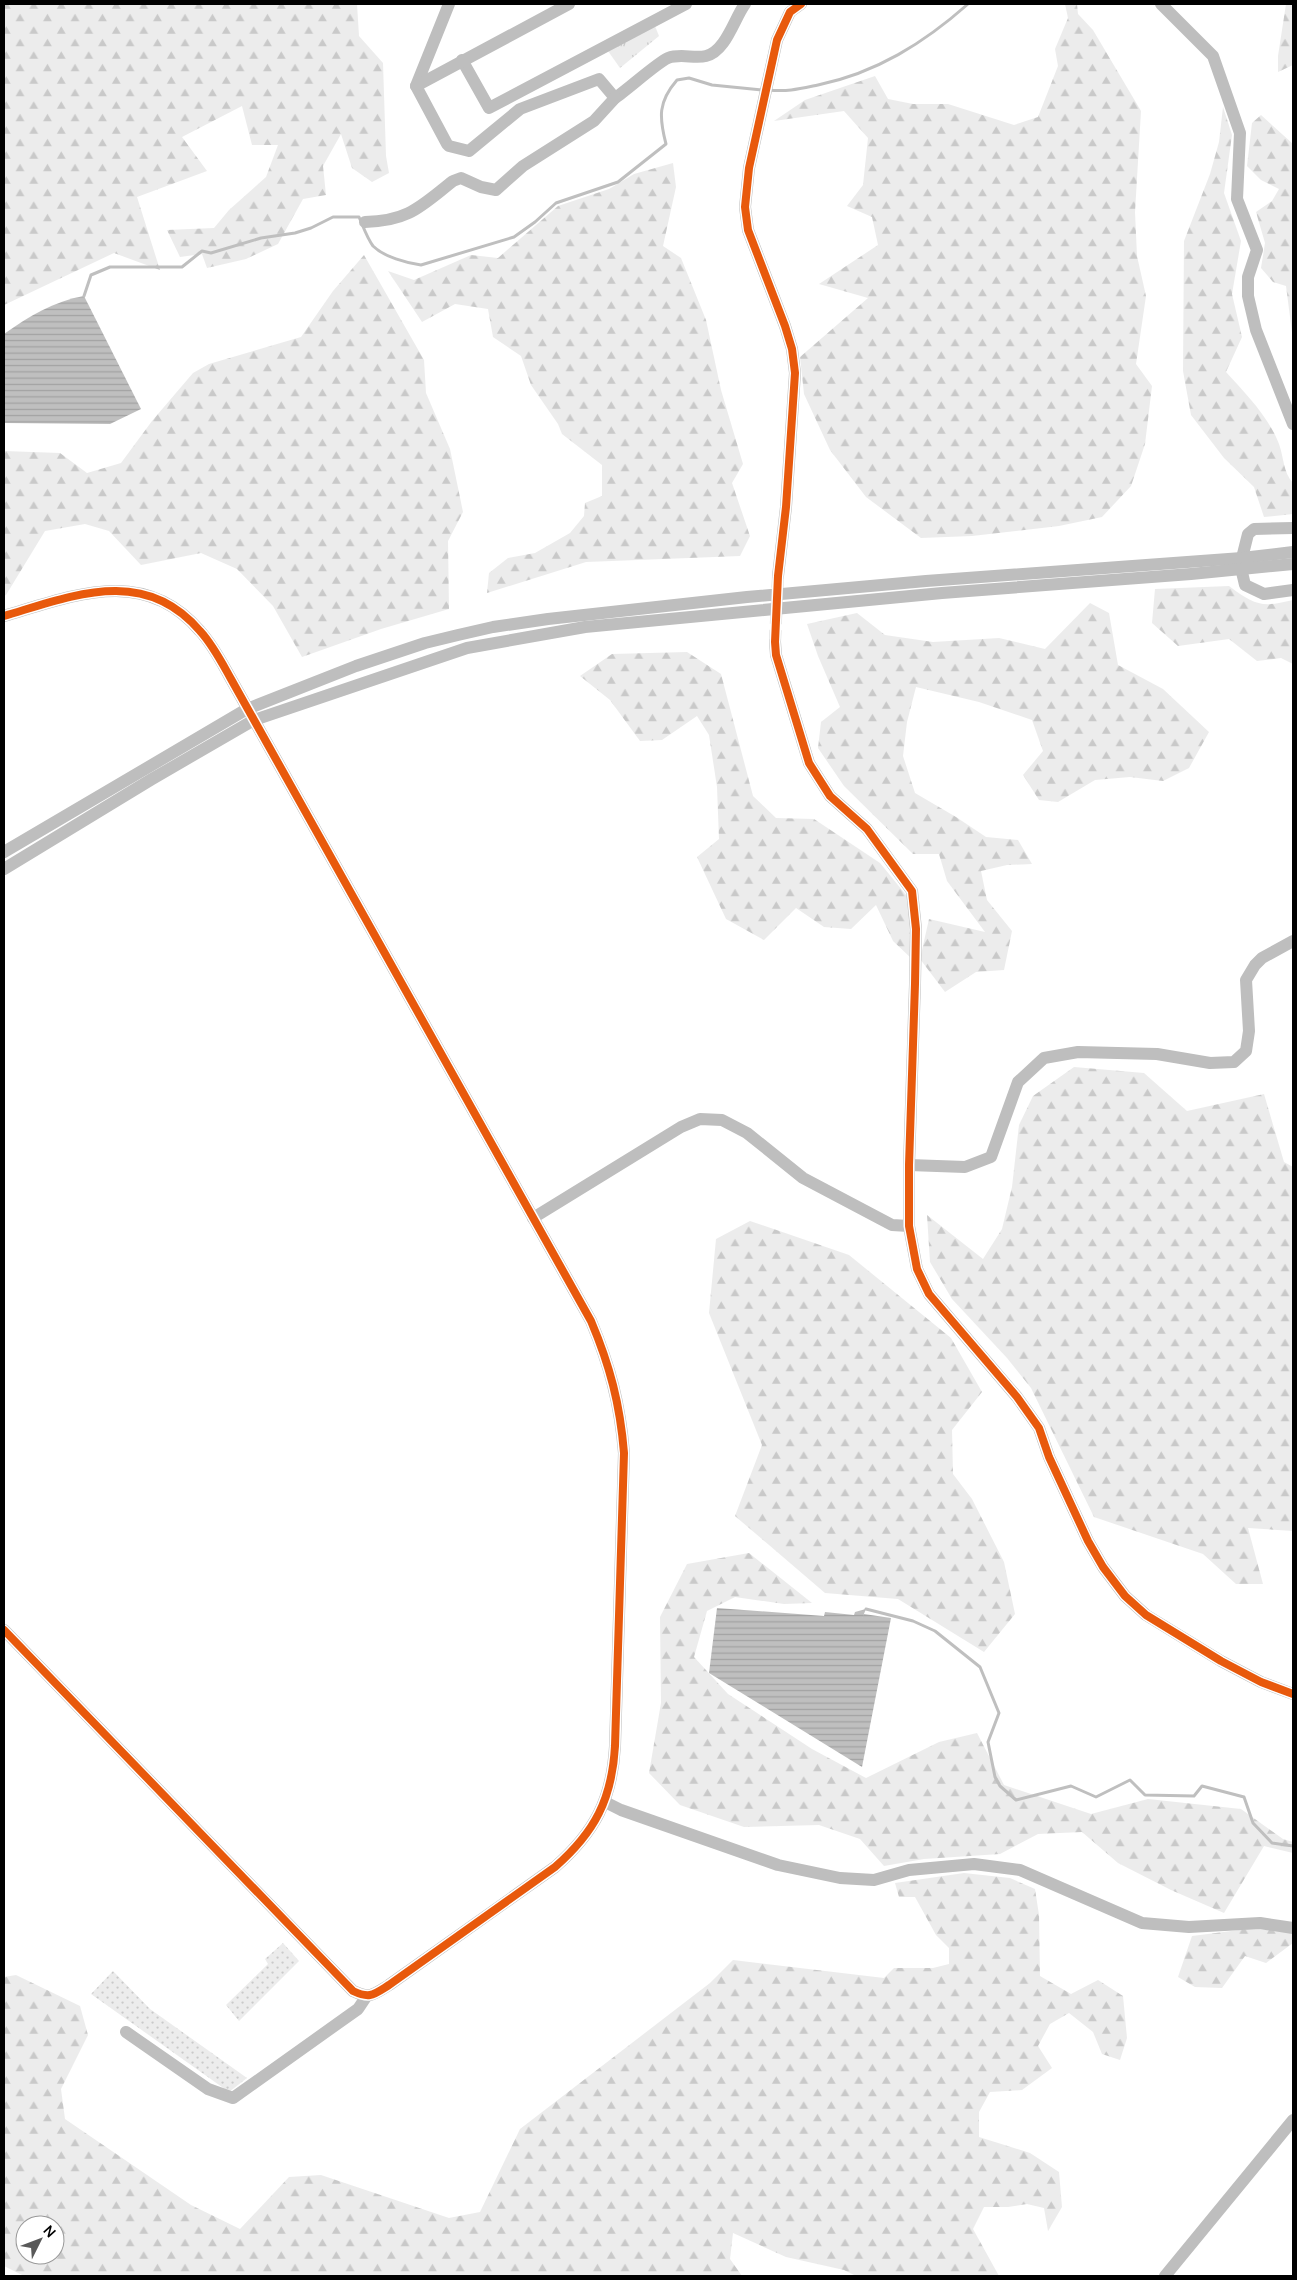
<svg xmlns="http://www.w3.org/2000/svg" width="1297" height="2280" font-family="Manrope,sans-serif">
<defs>
<pattern id="grass-dots" width="8" height="8" patternUnits="userSpaceOnUse" patternTransform="scale(1.25)"><rect width="8" height="8" fill="#ececec"/><path d="M2 2h.1M6 6h.1" fill="none" stroke="#c9c9c9" stroke-width="1.8" stroke-linecap="round"/></pattern>
<pattern id="forest-firs" width="22" height="20" patternUnits="userSpaceOnUse" patternTransform="scale(1.25)"><rect width="22" height="20" fill="#ececec"/><path d="M5 1l3.5 6h-7zM16 11l3.5 6h-7z" fill="#c9c9c9"/></pattern>
<pattern id="park-tufts" width="24" height="20" patternUnits="userSpaceOnUse" patternTransform="scale(1.25)"><rect width="24" height="20" fill="#ececec"/><path d="M3 7l-1-3M5 7V3M7 7l1-3M15 17l-1-3M17 17v-4M19 17l1-3" fill="none" stroke="#c9c9c9"/></pattern>
<pattern id="water-rules" width="6" height="5" patternUnits="userSpaceOnUse" patternTransform="scale(1.25)"><rect width="6" height="5" fill="#bfbfbf"/><path d="M0 2.5h6" fill="none" stroke="#a2a2a2"/></pattern>
</defs>
<rect width="100%" height="100%" fill="#fff"/>
<g fill="url(#grass-dots)">
<polygon points="283,1943 299,1961 239,2021 226,2005 268,1964 265,1959"/>
<polygon points="113,1971 150,2009 247,2078 229,2092 91,1994"/>
</g>
<g fill="url(#forest-firs)" fill-rule="evenodd">
<polygon points="4,4 357,4 359,36 383,63 386,156 389,173 372,182 352,168 341,134 323,166 326,195 303,199 278,244 246,259 207,268 202,254 180,257 167,230 214,228 229,210 266,177 278,145 252,145 242,106 182,137 207,171 137,197 160,270 114,253 4,305"/>
<polygon points="1065,4 1077,4 1078,14 1093,30 1141,111 1135,212 1137,256 1146,296 1136,364 1152,386 1145,444 1131,486 1102,517 1059,526 972,536 921,538 866,497 830,450 804,394 800,357 868,298 819,284 878,245 872,217 847,206 863,185 868,138 844,111 774,121 805,100 875,76 888,99 913,104 948,104 1014,125 1038,117 1058,66 1055,49 1068,18"/>
<polygon points="1286,4 1293,4 1293,65 1278,72 1278,56"/>
<path d="M1223 107 1232 135 1224 193 1241 241 1232 294 1242 337 1226 372C1246 394 1268 416 1279 444 1284 458 1283 472 1293 483V514L1264 517 1254 487 1224 458 1191 415 1183 371 1184 241 1210 174 1219 142Z"/>
<polygon points="1261,115 1293,144 1293,340 1286,286 1273,282 1261,268 1265,243 1256,212 1272,201 1279,189 1261,180 1247,166 1252,123"/>
<polygon points="673,163 676,187 663,246 681,258 706,320 721,390 743,464 732,483 750,536 740,556 586,562 487,593 489,573 508,558 535,553 570,533 584,516 585,503 602,496 602,465 562,434 558,424 531,385 521,356 493,337 488,309 455,304 422,322 388,271 414,280 471,255 498,258 558,206 609,189 634,174"/>
<polygon points="364,255 424,360 426,393 450,449 463,512 448,541 449,609 381,629 302,657 273,606 237,569 201,553 141,565 109,531 85,524 45,531 6,595 4,596 4,451 60,453 87,473 121,463 152,421 193,373 209,364 301,337 333,291"/>
<path d="M1229 586C1255 605 1261 608 1293 600V664L1281 658 1257 661 1229 639 1178 646 1152 623 1155 589Z"/>
<polygon points="1090,603 1109,613 1118,665 1163,689 1209,732 1189,768 1163,781 1130,777 1095,780 1058,802 1039,800 1023,775 1043,751 1032,720 979,702 916,687 907,722 903,756 915,793 956,817 986,837 1018,840 1032,864 1007,865 981,871 987,900 1012,931 1004,970 976,972 945,992 920,959 929,919 985,932 947,881 939,854 913,854 844,786 818,748 821,722 840,707 818,656 807,624 857,613 885,635 933,642 999,638 1045,649"/>
<polygon points="687,652 721,674 753,796 776,818 814,819 880,863 911,901 912,959 893,941 876,905 851,929 824,927 796,908 764,940 726,919 697,857 719,839 717,787 709,735 697,716 662,740 640,741 610,700 580,676 612,654"/>
<polygon points="1074,1067 1144,1073 1187,1111 1264,1094 1284,1162 1293,1167 1293,1531 1248,1528 1263,1584 1236,1584 1203,1554 1094,1517 1031,1388 1007,1358 952,1299 930,1262 927,1215 983,1259 1002,1229 1012,1187 1019,1125 1033,1096"/>
<polygon points="750,1221 849,1255 951,1338 982,1392 952,1430 953,1474 972,1499 1004,1562 1015,1614 984,1652 898,1599 825,1593 735,1516 762,1445 709,1313 716,1239"/>
<polygon points="749,1553 812,1603 784,1604 735,1597 707,1611 694,1657 728,1694 812,1749 866,1778 939,1742 977,1733 1004,1785 1091,1814 1148,1799 1241,1809 1283,1839 1293,1842 1293,1853 1264,1846 1224,1913 1171,1890 1118,1863 1082,1832 1038,1834 1000,1854 924,1859 884,1866 860,1839 819,1825 744,1827 680,1805 649,1773 661,1703 660,1617 687,1564"/>
<path d="M964 1873 1010 1878 1035 1889 1039 1915 1040 1976 1071 1994 1098 1980 1123 1996 1127 2038 1120 2060 1102 2054 1093 2032 1069 2013 1050 2024 1038 2046 1052 2068 1022 2090 990 2092 979 2112V2137L1030 2153 1059 2172 1062 2207 1048 2231 1044 2208 1027 2204 1008 2207H984L973 2229 999 2276H856L844 2270 786 2257 733 2233 730 2259 742 2276H24L4 2266V1977L16 1975 80 2006 88 2035 61 2089 65 2119 191 2205 240 2229 289 2177 321 2175 449 2218 480 2212 520 2129 710 1983 733 1960 884 1978 894 1968H933L949 1964V1948L936 1935 915 1897H899L895 1883ZM25 2225H55V2255H25Z"/>
<polygon points="1247,1929 1283,1930 1293,1934 1293,1943 1266,1963 1245,1956 1222,1988 1195,1987 1178,1977 1192,1936"/>
</g>
<polygon fill="url(#park-tufts)" points="655,26 659,36 620,68 608,51"/>
<g fill="url(#water-rules)">
<path d="M84 296 141 409 110 424 4 423V334C28 317 54 301 84 296Z"/>
<polygon points="717,1608 824,1616 825,1612 854,1615 855,1612 866,1609 861,1621 864,1614 891,1618 862,1767 709,1673"/>
</g>
<g fill="none" stroke-linecap="round" stroke-linejoin="round">
<g stroke="#bfbfbf" stroke-width="3">
<path d="M768 90C788 92 799 89 818 85 876 73 924 43 968 4"/>
<path d="M84 296 91 275 110 267H182L202 251 211 253 261 238 295 233 311 228 333 217H359C363 226 367 238 373 246 384 257 407 263 421 265L514 237 535 222 556 203 618 182 666 144C659 117 658 102 677 80L689 78 712 85 762 90"/>
<polyline points="866,1609 913,1621 935,1631 980,1667 999,1713 988,1742 995,1777 1000,1786 1016,1800 1071,1786 1096,1797 1130,1780 1145,1795 1194,1796 1202,1786 1244,1797 1253,1823 1272,1843 1293,1846"/>
</g>
<polyline stroke="#d9d9d9" stroke-width="12" stroke-dasharray="12 6" stroke-linecap="butt" points="775,642 778,576"/>
<g stroke="#bebebe" stroke-width="12">
<path d="M449 4 416 86 447 144 449 146 469 151 520 109 599 79 615 98C627 90 658 62 668 58 681 53 694 59 706 56 726 51 734 19 745 4"/>
<polyline points="1161,4 1213,56 1240,133 1237,199 1257,250 1248,277 1248,296 1256,330 1293,424"/>
<polyline points="462,60 489,108 686,4"/>
<polyline points="416,86 569,4"/>
<path d="M365 222C409 221 421 206 453 181L461 178 481 187 496 190 523 166 594 121 615 98"/>
<polyline points="1242,558 1248,534 1254,529 1293,528"/>
<polyline points="1241,568 1245,585 1264,594 1293,590"/>
<polyline points="778,576 786,507 795,373 792,349 785,326 748,230 745,207 749,168 777,40 790,12 801,4"/>
<path d="M4 616C72 596 144 565 200 631 213 645 222 663 231 679L591 1321C610 1366 620 1404 624 1453L615 1746C612 1799 595 1832 555 1867L389 1985C373 1995 370 1999 353 1991L4 1630"/>
<polyline points="775,642 776,655 809,763 830,796 867,829 912,891 916,929 915,984 909,1165 909,1226 917,1269 929,1294 1017,1397 1039,1428 1049,1457 1088,1541 1103,1567 1125,1596 1146,1615 1221,1661 1261,1682 1293,1694"/>
<polyline points="4,852 247,709 356,666 425,643 458,635 493,627 548,619 747,597 926,581 1242,558 1293,552"/>
<polyline points="4,869 152,779 254,720 467,648 585,627 942,593 1191,574 1293,564"/>
<polyline points="909,1165 965,1167 991,1157 1018,1082 1044,1058 1078,1052 1157,1054 1210,1063 1234,1062 1246,1051 1249,1031 1246,980 1255,965 1262,958 1293,941"/>
<polyline points="533,1218 681,1127 700,1119 722,1120 747,1133 803,1178 892,1225 909,1226"/>
<polyline points="605,1802 621,1810 778,1865 840,1878 874,1880 909,1870 974,1864 1020,1870 1142,1923 1189,1927 1260,1923 1293,1928"/>
<polyline points="126,2032 208,2089 233,2098 358,2009 366,1997"/>
<polyline points="1165,2276 1293,2120"/>
</g>
<g stroke="#fff" stroke-width="11">
<g id="cycleway">
<polyline points="801,4 790,12 777,40 749,168 745,207 748,230 785,326 792,349 795,373 786,507 778,576 775,642 776,655 809,763 830,796 867,829 912,891 916,929 915,984 909,1165 909,1226 917,1269 929,1294 1017,1397 1039,1428 1049,1457 1088,1541 1103,1567 1125,1596 1146,1615 1221,1661 1261,1682 1293,1694"/>
<path d="M4 616C72 596 144 565 200 631 213 645 222 663 231 679L591 1321C610 1366 620 1404 624 1453L615 1746C612 1799 595 1832 555 1867L389 1985C373 1995 370 1999 353 1991L4 1630"/>
</g>
</g>
<use href="#cycleway" stroke="#e8590c" stroke-width="8"/>
</g>
<rect width="1297" height="2280" fill="none" stroke="#000000" stroke-width="10"/>
<g transform="translate(40 2240) rotate(48)"><circle r="24" fill="#ffffff" stroke="#999999"/>
<path d="M0-4L9 19L0 12L-9 19Z" fill="#595959"/>
<text y="-8" font-size="14" font-weight="bold" text-anchor="middle" fill="#000000">N</text>
</g>
</svg>
